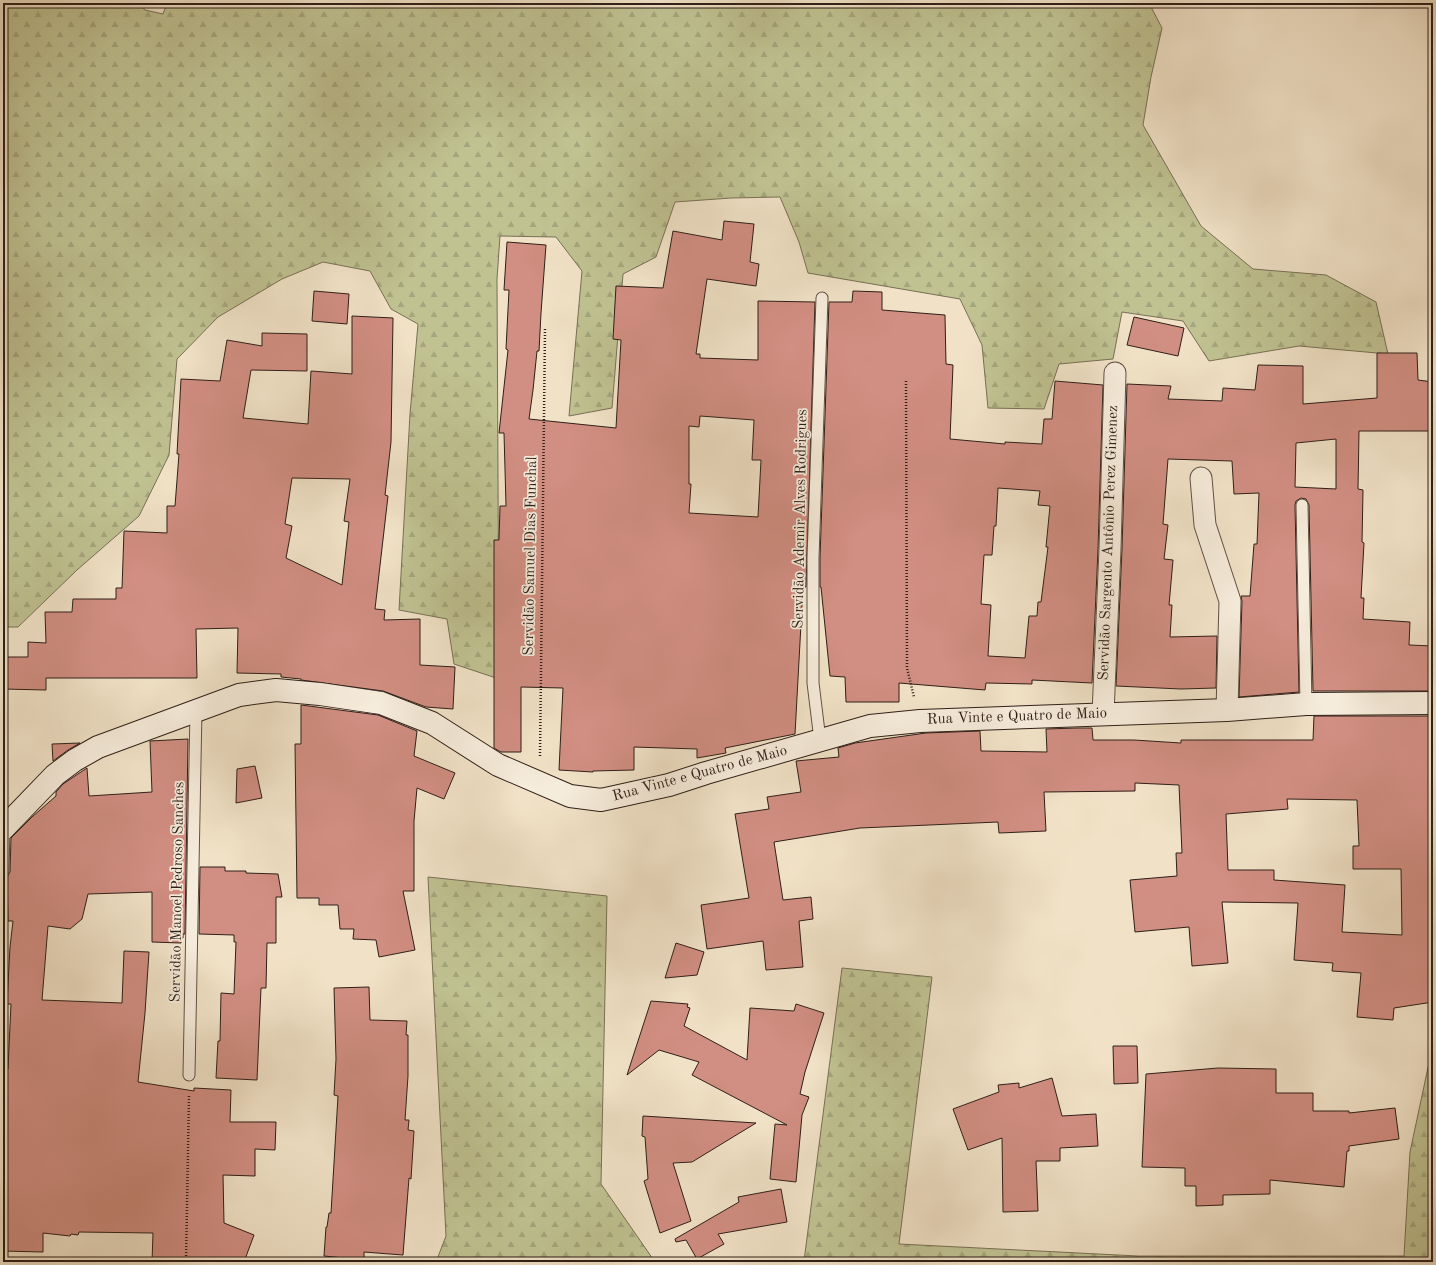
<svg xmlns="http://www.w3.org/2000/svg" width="1436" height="1265" font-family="'Old Standard TT',serif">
<defs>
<pattern id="forest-firs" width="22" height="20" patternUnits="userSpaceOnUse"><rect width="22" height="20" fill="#c0c292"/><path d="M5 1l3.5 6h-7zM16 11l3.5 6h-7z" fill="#a5a67d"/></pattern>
</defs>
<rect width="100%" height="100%" fill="#f1e2c7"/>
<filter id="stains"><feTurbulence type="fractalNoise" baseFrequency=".005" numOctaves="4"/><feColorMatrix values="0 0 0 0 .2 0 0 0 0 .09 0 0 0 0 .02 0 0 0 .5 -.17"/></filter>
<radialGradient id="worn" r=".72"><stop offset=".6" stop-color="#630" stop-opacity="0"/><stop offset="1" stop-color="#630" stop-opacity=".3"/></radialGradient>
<g fill="url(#forest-firs)" stroke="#787055">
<polygon points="3,3 139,3 145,10 163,14 167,3 1149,3 1162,28 1151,77 1143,125 1201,226 1253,269 1326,275 1376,302 1388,354 1299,346 1209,361 1183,321 1122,312 1113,359 1059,364 1044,409 988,408 982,345 960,299 808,273 799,242 780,197 731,198 675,202 656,257 623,274 612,408 569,416 582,271 556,237 500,236 497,279 499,679 454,664 447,619 399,610 410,414 418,324 391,309 370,271 323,262 282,279 218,317 177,359 169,455 139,516 77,570 18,627 3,627"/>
<polygon points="428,877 607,896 601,1184 655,1262 436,1262 446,1236"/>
<polygon points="842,968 932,977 899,1244 1138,1256 1404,1256 1410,1152 1433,1044 1433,1262 801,1262 804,1261"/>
</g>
<g fill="#d18e82" stroke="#2f1f18" fill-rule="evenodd">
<path d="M724 221 754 224 750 262 759 264 756 286 707 279 696 354H700V358L758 360V301L815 302 806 587H803L795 734 725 748 726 753 697 758V749L634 747V770L593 771V772L559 770 563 688 521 687V752H501L494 748V540H499L500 506H506L504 433H499L508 350 506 349 509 290H504L507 242 546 245 541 313 539 351H537L533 390 529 419 616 428 621 340 613 339 616 286 663 288 673 231 722 240ZM700 416 754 420 752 460H761L758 517 689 513 691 484H689V426L699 427Z"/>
<polygon points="314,291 349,294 347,324 312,321"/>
<path d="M853 291 882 292V310L945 315 946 364 953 365 950 439 1005 444V442L1042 444 1044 419H1052L1055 381 1103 385 1098 549 1092 683 1032 680V684L986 683 985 690 899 683V702H846L845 677 830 676 821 587H820V558L829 302H852ZM998 488 1040 491 1038 505 1050 506 1046 547H1048L1041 602H1038L1037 616H1029L1025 658 988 656 991 605 981 604 984 555H992L994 526H996Z"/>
<path d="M352 316 393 318 391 442 385 495 388 496 375 609 385 610 384 620 420 619V665L455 667 453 709 426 707 383 691 301 680V679L281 677V674L237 673 238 628 196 629 197 678H46V690L3 689V657H28V642L46 643 45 612H72L73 599H116V588H122L124 531 167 533V506H175L179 454H177L181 379 220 381 227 340 262 346V333L307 334V371L251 370 243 418 308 424 311 371 352 374ZM292 478 350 479 344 521 349 522 342 585 286 558 292 526 285 524Z"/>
<polygon points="1134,317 1184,328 1178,356 1127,345"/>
<path d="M1377 353H1417L1418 380 1433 382V431H1359L1358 489 1363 490 1362 542 1364 543 1361 598H1364L1363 619 1410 622 1409 645 1433 646V691H1313L1309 505 1306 499 1301 498 1296 501 1295 505 1299 692 1239 697 1242 601 1241 596H1250L1254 544H1257L1259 493 1234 494 1232 461 1168 459 1163 524 1168 525 1164 559 1173 560 1169 605H1172L1170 637 1217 636 1216 688 1181 689 1116 686 1122 549 1127 384 1171 386 1168 399 1222 401 1223 388 1255 390 1258 365 1303 366V404L1377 398ZM1336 439V489L1295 487 1296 443Z"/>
<polygon points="301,705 378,715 417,731 414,756 455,773 444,799 417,788 414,821 414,891 403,891 415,950 379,957 376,940 353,939 354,929 340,929 338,905 319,905 319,898 297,898 295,744 301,744"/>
<path d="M1314 716H1433V1002L1394 1008 1393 1020 1357 1017 1361 973 1332 971 1333 963 1294 960 1298 903 1222 902 1228 963 1192 966 1189 927 1135 932 1130 880 1177 876 1176 853H1182L1179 785 1135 783V791L1044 792 1046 831 999 833 998 822 860 828 774 842 783 900 811 897 813 919 799 921 803 967 766 970 763 941 707 949 701 905 749 898 735 814 769 809 767 797 801 792 796 761 839 757 838 748 855 743 926 733 980 731 981 751 1047 752 1046 729 1077 728H1092L1093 740H1134L1181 743V740H1313ZM1287 799 1357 800 1359 846H1353V869H1401L1402 935 1342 932 1345 885 1274 880V870H1228L1226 814 1288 809Z"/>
<polygon points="188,739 185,934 183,934 183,938 181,938 181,943 152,942 152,892 88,894 82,919 70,929 48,926 42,1000 122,1003 124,951 149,952 145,1013 138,1082 194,1091 194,1088 231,1090 230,1122 276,1122 275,1150 255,1149 255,1176 223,1175 224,1223 254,1235 244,1262 152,1262 153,1233 79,1232 78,1235 71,1234 70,1236 43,1233 43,1252 3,1251 3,1069 8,1069 11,1004 7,1004 10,947 13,921 8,921 7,877 10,872 11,838 32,817 56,796 56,792 63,784 87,768 89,796 152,792 150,741"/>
<polygon points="80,743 68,750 53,761 52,744"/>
<polygon points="255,766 262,798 236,803 237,769"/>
<polygon points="200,867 225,867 225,871 246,871 246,873 278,874 282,897 276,897 276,943 267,943 266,988 261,988 257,1080 216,1078 218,1041 220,1041 221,993 234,994 236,942 234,942 234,935 199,934"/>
<polygon points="676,943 704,952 697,975 665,978"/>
<polygon points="369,987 370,1020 407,1021 406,1035 408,1035 408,1076 405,1120 409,1120 408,1130 414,1131 411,1179 409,1178 403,1255 364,1252 364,1260 324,1256 326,1227 327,1227 329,1213 331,1213 338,1096 334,1095 336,1059 334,988"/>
<polygon points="651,1001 688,1004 687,1007 690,1008 684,1026 747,1060 750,1008 794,1011 796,1004 824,1013 805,1072 800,1094 809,1097 802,1115 796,1182 770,1179 775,1124 787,1125 692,1075 699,1062 659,1050 627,1075"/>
<polygon points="1113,1046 1137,1046 1138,1083 1114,1084"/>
<polygon points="1218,1068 1276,1069 1276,1093 1313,1093 1313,1111 1349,1111 1349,1113 1395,1108 1399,1139 1349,1146 1349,1151 1347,1151 1344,1187 1270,1180 1270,1194 1223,1195 1223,1205 1196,1206 1196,1186 1185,1186 1185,1168 1142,1167 1146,1074"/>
<polygon points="1052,1078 1062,1116 1096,1114 1098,1146 1060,1148 1060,1161 1036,1161 1038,1211 1003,1212 1002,1138 968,1150 953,1109 999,1092 998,1085 1019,1083 1019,1088"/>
<polygon points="643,1116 756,1123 692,1162 673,1163 691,1221 660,1233 644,1181 648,1179 645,1137 642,1136"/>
<polygon points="781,1189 787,1222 718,1234 724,1244 697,1259 686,1240 676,1242 675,1239 739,1202 738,1197"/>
</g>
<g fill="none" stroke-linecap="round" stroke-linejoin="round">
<g stroke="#605044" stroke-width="13">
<g id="lane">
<polyline points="1302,505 1306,704"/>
<polyline points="820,740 813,683 813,558 822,298"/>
<polyline points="3,872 4,828"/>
<polyline points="189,1075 196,710"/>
</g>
</g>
<g stroke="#605044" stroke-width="23">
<g id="street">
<polyline points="1201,478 1205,525 1230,601 1227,710"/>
<polyline points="1103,714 1110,549 1115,373"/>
</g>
</g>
<g stroke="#2f1f18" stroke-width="24">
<polyline id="secondary" points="3,829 55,775 75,760 98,747 239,695 276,690 320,694 381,703 432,723 498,765 570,796 601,800 669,785 706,773 870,726 920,721 1227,710 1306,704 1433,703"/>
</g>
<g stroke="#2f1f18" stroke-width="2.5" stroke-dasharray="1 2" stroke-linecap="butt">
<polyline points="906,381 907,668 914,697"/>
<polyline points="540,756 545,329"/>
<polyline points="186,1262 189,1095"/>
</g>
<use href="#lane" stroke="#f6ecdb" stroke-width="11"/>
<use href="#street" stroke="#f6ecdb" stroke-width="21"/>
<use href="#secondary" stroke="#f6ecdb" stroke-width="22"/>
</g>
<g text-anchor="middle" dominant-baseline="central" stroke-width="3.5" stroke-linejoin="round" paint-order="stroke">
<g font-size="15" fill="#2f1f18" stroke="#f6ecdb">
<text transform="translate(801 519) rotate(-89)">Servidão Ademir Alves Rodrigues</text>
<text transform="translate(1109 543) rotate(-88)">Servidão Sargento Antônio Perez Gimenez</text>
<text transform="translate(531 556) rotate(-89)">Servidão Samuel Dias Funchal</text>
<text transform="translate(1017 717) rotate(-2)">Rua Vinte e Quatro de Maio</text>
<text transform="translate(700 774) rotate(-15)">Rua Vinte e Quatro de Maio</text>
<text transform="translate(178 892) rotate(-89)">Servidão Manoel Pedroso Sanches</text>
</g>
</g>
<rect width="1436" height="1265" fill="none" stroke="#f1e2c7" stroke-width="16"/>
<rect x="4" y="4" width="1428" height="1257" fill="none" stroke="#2f1f18" stroke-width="2"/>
<rect x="8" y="8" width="1420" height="1249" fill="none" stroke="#2f1f18"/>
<rect width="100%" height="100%" filter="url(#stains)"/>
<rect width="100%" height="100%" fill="url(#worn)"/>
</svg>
